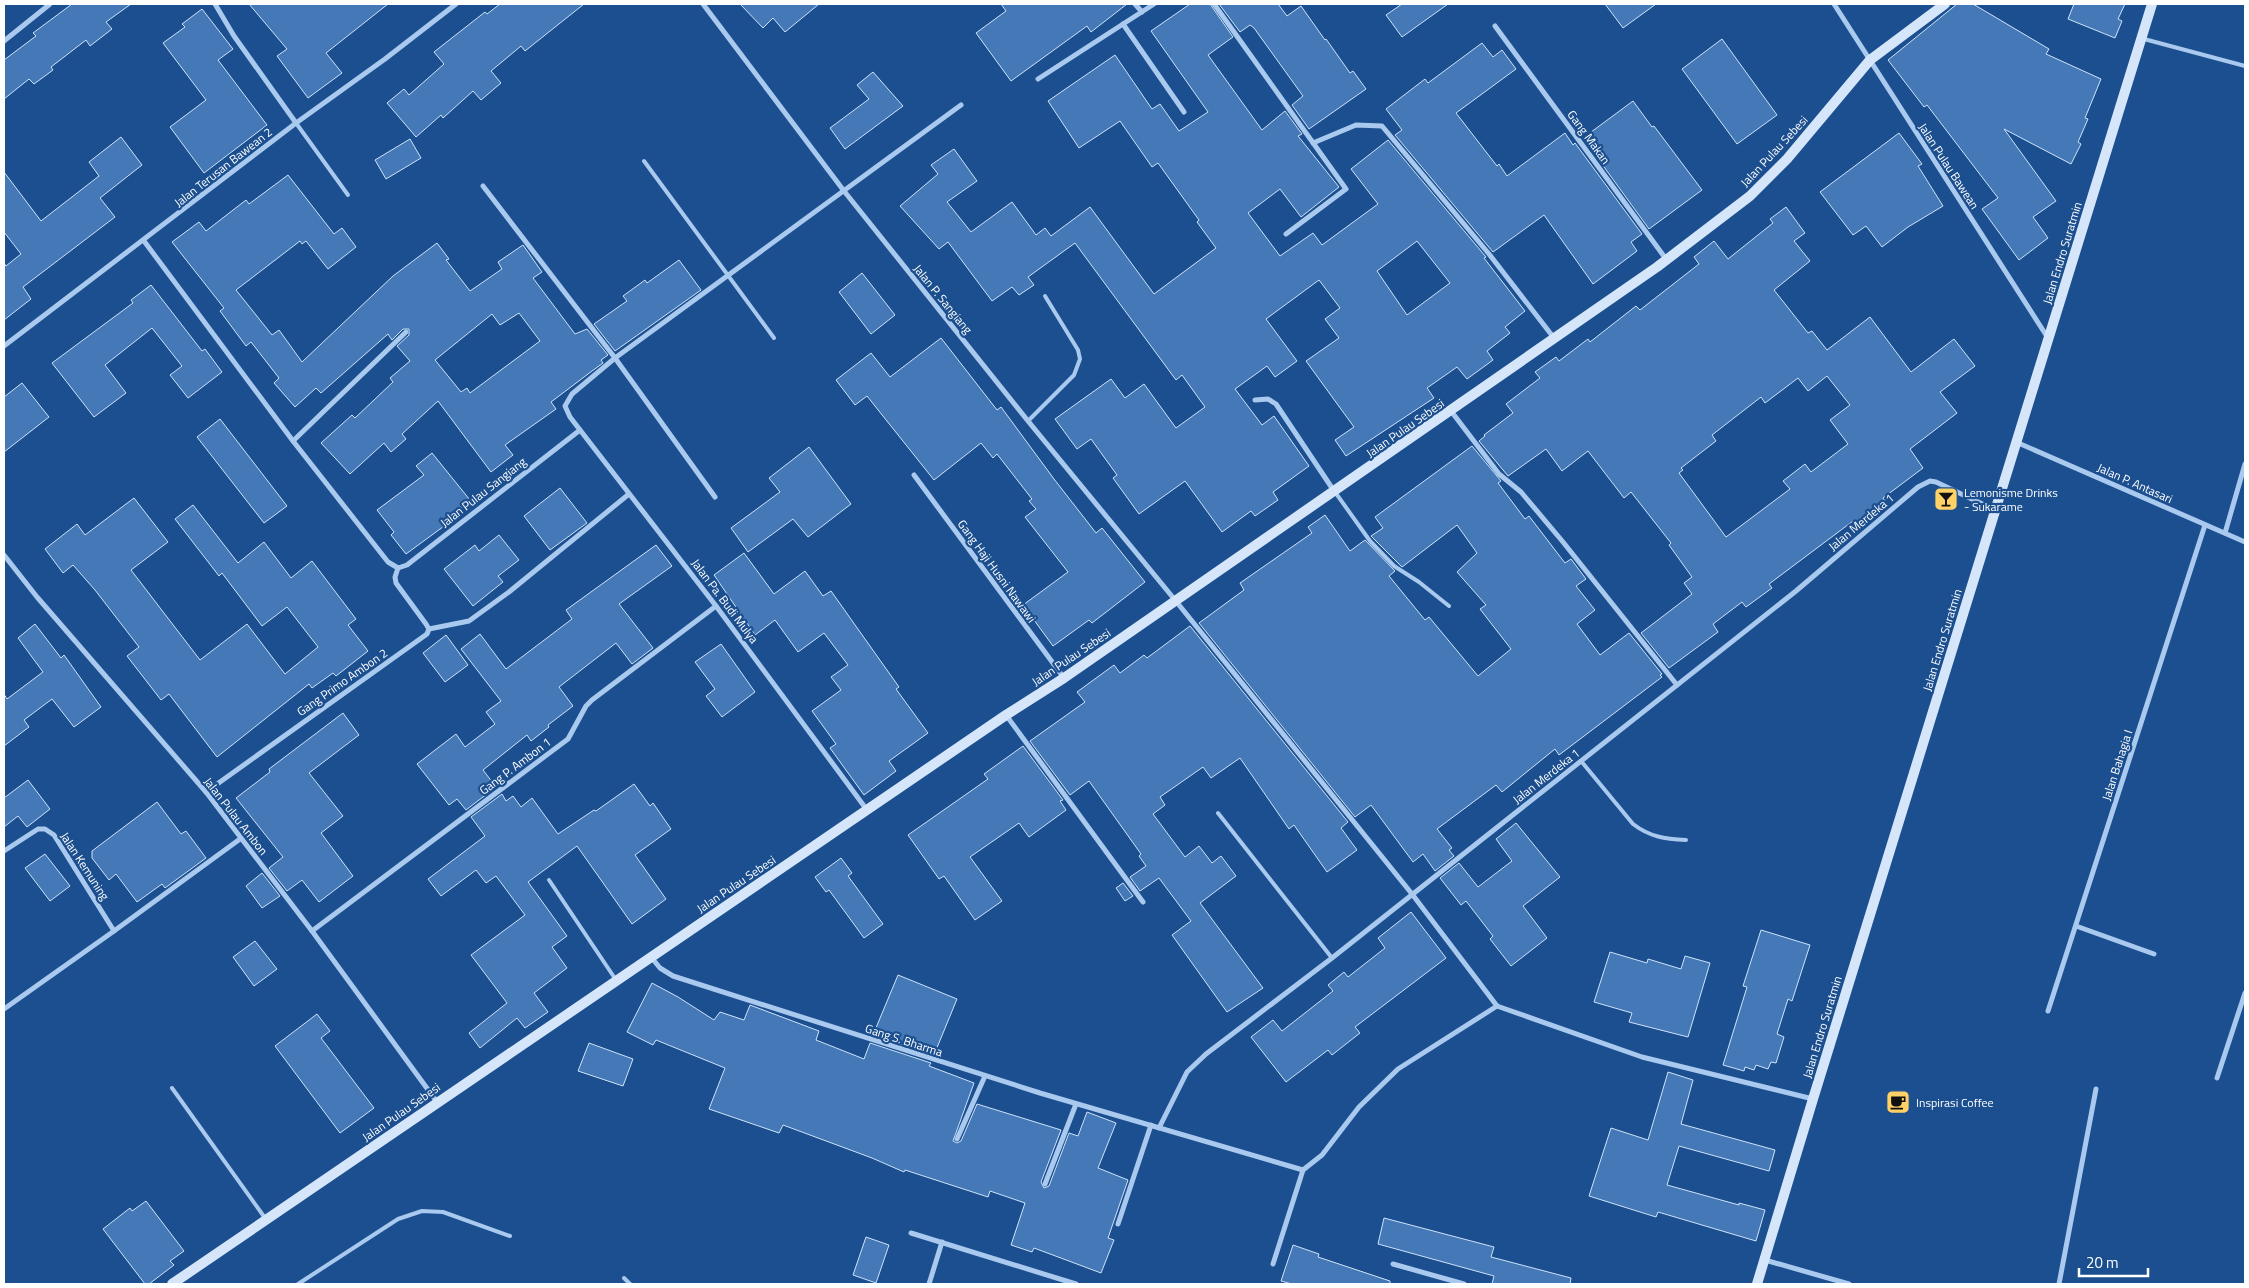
<svg xmlns="http://www.w3.org/2000/svg" width="2249" height="1288" font-family="'Titillium Web',sans-serif">
<rect width="100%" height="100%" fill="#1b4f8f"/>
<g fill="#4478b7" stroke="#cfe3fa" fill-rule="evenodd">
<polygon points="72,4 131,4 106,22 112,29 90,46 86,40 51,67 53,70 34,84 29,79 4,99 4,60 36,36 33,33"/>
<polygon points="249,4 388,4 326,53 342,73 308,98 277,56 287,49"/>
<polygon points="500,4 584,4 525,51 521,46 491,71 501,83 481,100 473,91 443,118 441,115 416,137 387,103 404,89 409,95 444,64 434,52 485,12 487,14"/>
<polygon points="740,4 819,4 785,32 773,18 763,28"/>
<polygon points="1001,4 1127,4 1091,32 1087,26 1011,81 976,33 1006,11"/>
<path d="M1190 4H1210L1233 37 1208 55 1262 130 1285 111 1302 134 1298 136 1339 187 1301 217 1280 189 1248 213 1280 256 1313 233 1322 245 1378 204 1351 169 1388 140 1486 257 1484 258 1525 311 1505 327 1510 333 1487 351 1493 360 1467 379 1457 367 1427 388 1434 398 1346 456 1335 440 1354 427 1306 361 1339 338 1325 319 1340 308 1319 280 1266 319 1297 361 1275 377 1267 366 1235 389 1262 425 1274 416 1309 466 1273 492 1278 500 1255 516 1251 511 1222 532 1185 481 1139 514 1113 478 1117 475 1091 439 1077 449 1055 419 1111 379 1125 398 1144 384 1176 428 1205 407 1182 375 1176 380 1075 243 1028 277 1034 285 1019 295 1012 287 992 301 948 242 939 249 900 206 938 174 931 165 954 149 977 181 947 202 971 232 1012 202 1036 235 1045 228 1051 236 1090 207 1154 294 1216 248 1197 222 1199 220 1158 163 1152 167 1120 121 1079 148 1048 101 1115 55 1152 109 1160 104 1179 131 1208 112 1151 31ZM1417 241 1450 283 1407 315 1377 271Z"/>
<polygon points="1219,4 1278,4 1287,16 1301,6 1325,40 1326,39 1350,73 1353,71 1366,89 1309,129 1292,105 1303,96 1254,28 1250,25 1240,32"/>
<polygon points="1402,4 1448,4 1402,37 1386,15"/>
<polygon points="1605,4 1656,4 1623,28"/>
<polygon points="1957,4 1973,4 2049,49 2046,54 2101,79 2085,118 2088,119 2078,142 2081,144 2071,164 2004,129 2056,201 2033,217 2048,238 2019,260 1982,209 1998,198 1927,105 1924,107 1888,60"/>
<polygon points="2074,4 2125,4 2118,19 2122,21 2115,38 2068,19"/>
<polygon points="202,9 233,49 218,60 267,125 204,173 170,127 206,100 163,43 185,27 182,24"/>
<polygon points="1722,39 1777,115 1737,144 1682,69"/>
<polygon points="1482,43 1493,57 1502,50 1516,69 1456,113 1497,166 1499,164 1507,176 1565,133 1573,145 1575,143 1642,234 1631,242 1637,251 1593,284 1544,215 1493,252 1395,135 1402,130 1386,109 1425,79 1428,83"/>
<polygon points="873,72 903,106 845,149 830,128 869,99 857,85"/>
<polygon points="1633,101 1652,127 1654,126 1702,190 1649,229 1583,138"/>
<polygon points="1899,133 1922,164 1918,166 1943,206 1908,227 1882,247 1866,226 1853,235 1820,192"/>
<polygon points="121,137 142,165 100,198 115,217 23,287 31,299 4,320 4,263 6,266 21,254 4,232 4,172 41,221 99,176 89,162"/>
<polygon points="410,139 421,158 386,179 375,160"/>
<path d="M288 175 334 234 342 228 356 247 328 269 306 241 302 244 300 241 236 290 272 335 279 330 302 362 393 276 437 243 449 259 446 260 470 291 502 269 498 262 523 245 542 272 533 278 575 334 587 329 608 355 601 360 603 363 592 371 551 402 556 409 505 445 513 455 491 472 438 401 402 434 406 439 391 452 384 443 350 474 321 443 352 415 355 418 393 382 390 378 410 361 397 346 409 335V329H403L392 340 388 334 321 393 316 388 295 407 274 383 279 378 251 342 246 346 220 311 224 308 172 242 199 222 206 231 246 200 249 204ZM519 313 540 341 470 393 467 388 461 392 435 360 492 314 500 325Z"/>
<path d="M1786 207 1805 233 1794 241 1810 261 1774 290 1808 333 1812 331 1827 350 1870 317 1911 372 1954 339 1975 366 1940 392 1957 413 1910 449 1923 468 1883 498 1885 501 1855 523 1853 521 1769 584 1772 588 1746 607 1742 602 1713 624 1718 632 1669 668 1641 633 1692 594 1684 583 1692 577 1669 545 1671 543 1631 492 1624 498 1588 451 1562 471 1546 449 1508 476 1479 441 1485 436 1484 435 1513 413 1506 404 1540 378 1535 372 1556 357 1559 361 1588 339 1590 342 1636 306 1640 310 1699 264 1694 257 1714 241 1728 259 1773 223 1770 219ZM1827 376 1850 405 1830 420 1848 444 1811 472 1805 464 1783 481 1790 489 1726 537 1679 473 1683 470 1681 468 1716 441 1712 435 1761 397 1765 403 1798 378 1808 391Z"/>
<polygon points="679,260 701,290 615,351 594,324 627,301 623,296 645,280 647,283"/>
<polygon points="862,273 895,315 871,334 839,292"/>
<polygon points="151,285 202,351 205,349 222,372 188,398 170,375 182,366 152,328 105,365 126,393 94,417 52,363 133,303 131,300"/>
<polygon points="941,338 997,410 1001,407 1054,479 1096,533 1102,528 1145,582 1092,623 1089,620 1053,646 1023,605 1068,572 1025,517 1036,509 1029,501 1032,499 997,454 993,458 981,443 934,480 867,396 855,405 836,380 871,353 890,377"/>
<polygon points="22,383 49,417 4,452 4,397"/>
<polygon points="220,419 287,506 264,523 197,437"/>
<polygon points="1472,446 1501,481 1498,483 1525,519 1529,516 1565,563 1571,559 1586,579 1576,586 1595,610 1577,624 1600,655 1629,633 1662,674 1660,675 1662,677 1559,755 1555,749 1502,792 1496,785 1437,829 1452,848 1449,850 1454,856 1435,871 1423,854 1413,862 1371,805 1355,817 1199,623 1244,590 1240,583 1312,533 1308,527 1325,515 1350,551 1365,540 1395,571 1389,576 1425,620 1429,617 1478,676 1511,649 1480,609 1486,605 1457,572 1477,553 1457,525 1402,567 1371,536 1383,528 1375,517"/>
<polygon points="809,447 851,504 808,537 793,519 748,552 731,528 780,492 769,478"/>
<polygon points="432,453 470,500 449,518 451,521 406,554 391,535 394,532 377,510 424,475 416,466"/>
<polygon points="560,488 587,523 550,550 524,516"/>
<polygon points="134,498 168,542 131,570 200,660 247,624 285,674 318,647 287,607 262,626 222,573 219,576 175,519 193,505 238,563 264,542 291,578 312,561 356,619 348,625 368,651 336,676 333,673 312,688 309,684 217,757 169,694 161,700 127,656 139,647 95,590 73,565 63,573 45,549 77,524 85,535"/>
<polygon points="499,535 519,560 498,576 503,582 473,606 444,569 475,545 479,551"/>
<polygon points="656,545 672,566 619,604 653,648 632,664 616,643 559,687 573,706 548,725 549,727 531,741 527,735 483,770 496,787 466,810 457,799 449,805 417,764 456,734 465,747 495,724 486,712 501,701 461,649 480,634 506,669 572,619 566,610"/>
<polygon points="744,553 774,594 805,571 823,596 831,591 899,687 896,689 928,733 889,761 896,771 864,795 830,748 836,744 812,711 841,690 831,677 848,665 824,633 798,652 775,620 755,635 714,575"/>
<polygon points="35,624 61,658 64,655 101,707 74,727 52,699 24,720 29,727 4,746 4,694 7,699 43,672 18,638"/>
<polygon points="1190,626 1348,822 1341,828 1357,850 1327,872 1294,825 1289,829 1240,758 1211,778 1203,767 1160,797 1165,805 1153,814 1185,857 1199,846 1212,863 1221,856 1236,876 1200,903 1263,988 1227,1012 1172,935 1191,921 1159,878 1140,891 1130,877 1146,866 1139,856 1141,854 1089,781 1070,795 1030,741 1085,702 1077,692 1114,665 1120,673 1144,655 1147,658"/>
<polygon points="446,635 468,665 445,682 423,653"/>
<polygon points="721,644 755,692 722,717 706,696 715,689 695,662"/>
<polygon points="343,713 359,735 309,773 343,816 321,833 353,876 319,902 302,880 287,891 269,868 283,857 236,798 270,772 269,769"/>
<polygon points="1023,746 1063,800 1060,801 1066,810 1029,837 1019,823 970,857 1002,901 975,920 944,876 939,879 908,835 988,779 984,774"/>
<polygon points="28,780 50,809 27,827 18,816 4,827 4,798"/>
<polygon points="634,784 650,806 653,803 671,829 635,855 666,899 632,924 577,846 528,882 567,936 552,947 567,968 534,993 548,1012 525,1028 517,1018 480,1048 469,1033 507,1003 471,955 525,915 496,876 486,883 476,870 441,896 428,879 485,836 471,817 502,794 506,801 513,796 521,807 532,798 558,834 594,810 596,811"/>
<polygon points="157,802 181,834 186,831 206,858 165,888 162,884 137,902 116,874 109,880 92,858 92,851"/>
<polygon points="1516,823 1560,877 1523,906 1547,938 1511,966 1490,939 1493,936 1466,901 1461,905 1440,878 1459,863 1478,887 1512,861 1496,839"/>
<polygon points="45,854 70,886 50,901 25,868"/>
<polygon points="841,858 852,873 848,876 883,924 864,938 829,890 826,892 815,877"/>
<polygon points="262,873 280,896 262,908 246,886"/>
<polygon points="1123,883 1133,896 1125,901 1116,888"/>
<polygon points="1411,912 1446,958 1355,1027 1360,1033 1332,1055 1328,1050 1286,1082 1251,1037 1273,1020 1282,1031 1333,991 1328,985 1344,972 1348,977 1385,948 1378,938"/>
<polygon points="1761,930 1810,945 1792,1001 1788,999 1777,1034 1784,1037 1776,1063 1771,1062 1768,1069 1756,1065 1754,1070 1745,1067 1744,1071 1723,1065 1747,987 1743,986"/>
<polygon points="255,941 277,969 254,986 233,957"/>
<polygon points="1610,952 1647,963 1648,959 1681,969 1685,956 1710,963 1688,1037 1629,1022 1632,1013 1594,1002"/>
<polygon points="898,975 957,999 934,1055 873,1035"/>
<polygon points="652,983 678,997 714,1020 720,1012 744,1020 750,1005 819,1031 816,1040 864,1059 870,1043 931,1063 929,1066 974,1083 953,1141 957,1143 961,1141 977,1104 1061,1130 1041,1182 1044,1188 1049,1186 1069,1133 1078,1136 1087,1112 1116,1123 1098,1168 1128,1180 1108,1238 1114,1240 1101,1273 1034,1248 1032,1252 1011,1245 1025,1203 990,1191 988,1197 905,1170 904,1172 872,1158 783,1125 779,1133 709,1109 725,1068 656,1040 653,1045 627,1032"/>
<polygon points="317,1014 330,1031 321,1038 374,1108 340,1133 275,1046"/>
<polygon points="589,1043 633,1059 623,1086 578,1071"/>
<polygon points="1668,1072 1693,1080 1681,1124 1775,1150 1769,1171 1679,1146 1667,1185 1739,1205 1739,1203 1765,1210 1756,1241 1658,1212 1656,1217 1589,1196 1611,1128 1648,1140"/>
<polygon points="146,1201 184,1251 170,1261 174,1265 149,1284 145,1284 103,1229 130,1208 132,1211"/>
<polygon points="1384,1218 1494,1247 1491,1257 1571,1278 1570,1284 1492,1284 1494,1276 1378,1244"/>
<polygon points="866,1237 889,1245 876,1283 853,1275"/>
<polygon points="1293,1245 1319,1254 1318,1257 1390,1281 1390,1284 1292,1284 1281,1281"/>
</g>
<g fill="none" stroke-linecap="round" stroke-linejoin="round">
<g stroke="#a9c9ee" stroke-width="4">
<polyline points="2144,39 2245,66"/>
<polyline points="296,123 348,195"/>
<polyline points="644,161 774,338"/>
<polyline points="1028,421 1074,375 1080,359 1078,350 1045,296"/>
<polyline points="1335,492 1370,541 1394,566 1419,582 1449,606"/>
<path d="M1581 761 1633 824C1650 837 1665 839 1686 840"/>
<polyline points="1218,813 1332,958"/>
<polyline points="549,880 616,980"/>
<polyline points="172,1088 265,1218"/>
<polyline points="624,1278 630,1284"/>
<polyline points="298,1284 398,1219 422,1211 443,1212 510,1236"/>
</g>
<g stroke="#a9c9ee" stroke-width="5">
<polyline points="215,4 234,36 296,123"/>
<polyline points="703,4 844,191 1028,421 1175,600 1412,894 1497,1006 1642,1057 1813,1099"/>
<polyline points="1135,4 1142,12"/>
<polyline points="1214,4 1346,189 1286,234"/>
<polyline points="1834,4 2048,338"/>
<polyline points="1123,24 1184,112"/>
<polyline points="1495,26 1666,259"/>
<polyline points="4,41 50,4"/>
<polyline points="1038,79 1154,4"/>
<polyline points="1313,143 1356,125 1382,126 1489,254 1554,338"/>
<polyline points="483,186 615,358 715,497"/>
<polyline points="144,241 293,441 388,562 398,568"/>
<polyline points="4,346 296,123 385,59 456,4"/>
<polyline points="1255,400 1268,399 1276,404 1334,491"/>
<polyline points="1451,411 1499,474 1521,492 1563,542 1677,685"/>
<polyline points="293,441 406,332"/>
<polyline points="2016,442 2245,542"/>
<polyline points="914,475 1064,678"/>
<polyline points="2225,533 2245,464"/>
<polyline points="4,555 37,597 206,792 312,931 437,1102"/>
<polyline points="398,568 407,565 580,430"/>
<polyline points="429,629 469,621 509,592 629,494"/>
<polyline points="1006,715 1143,902"/>
<polyline points="206,792 427,634 429,629 426,624 396,583 395,577 398,568"/>
<polyline points="867,810 716,606 570,417 565,406 572,394 615,358 961,105"/>
<polyline points="4,851 38,829 45,829 54,835 114,931"/>
<polyline points="2076,926 2154,954"/>
<polyline points="312,931 568,739 586,706 592,700 716,606"/>
<polyline points="651,957 660,968 673,976 1040,1093 1303,1170"/>
<polyline points="4,1009 114,931 240,839"/>
<polyline points="2048,1011 2205,525"/>
<polyline points="2217,1078 2245,993"/>
<polyline points="1159,1128 1187,1072 1206,1054 1332,958 1796,591 1918,487 1930,481 1936,482 1995,510"/>
<polyline points="957,1139 985,1076"/>
<polyline points="1045,1184 1076,1104"/>
<polyline points="1118,1224 1151,1125"/>
<polyline points="911,1233 1076,1284"/>
<polyline points="1765,1260 1849,1284"/>
<polyline points="1273,1264 1303,1170 1322,1155 1359,1107 1398,1069 1497,1006"/>
<polyline points="1393,1264 1464,1284"/>
<polyline points="929,1284 942,1242"/>
<polyline points="2059,1284 2096,1089"/>
</g>
<g stroke="#d6e6fa" stroke-width="10">
<polyline points="172,1284 1006,715 1064,678 1657,267 1750,196 1787,159 1870,60 1945,4"/>
<polyline points="1757,1284 1813,1099 2152,4"/>
</g>
</g>
<defs>
<g id="bar-square" transform="scale(1.25)"><rect x="-9" y="-9" width="18" height="18" rx="4" fill="#ffd166" stroke="#1b4f8f"/><path d="M-6-5H6L.8 .8V4.5H3.5V6h-7V4.5H-.8V.8Z" fill="#111"/></g>
<g id="cafe-square" transform="scale(1.25)"><rect x="-9" y="-9" width="18" height="18" rx="4" fill="#ffd166" stroke="#1b4f8f"/><path d="M-5.5-4.5H6V0H3Q3 3.5 0 3.5H-2.5Q-5.5 3.5-5.5 0ZM3-3.2v2h1.7v-2ZM-6 4.5H4V6H-6Z" fill="#111"/></g>
</defs>
<g fill-rule="evenodd">
<use href="#bar-square" x="1946" y="499"/>
<use href="#cafe-square" x="1898" y="1102"/>
</g>
<g text-anchor="middle" dominant-baseline="central" stroke-width="4.5" stroke-linejoin="round" paint-order="stroke">
<g font-size="12" fill="#fff" stroke="#1b4f8f">
<text transform="translate(1589 137) rotate(54)">Gang Makan</text>
<text transform="translate(1774 151) rotate(-47)">Jalan Pulau Sebesi</text>
<text transform="translate(1949 166) rotate(57)">Jalan Pulau Bawean</text>
<text transform="translate(223 167) rotate(-38)">Jalan Terusan Bawean 2</text>
<text transform="translate(2062 253) rotate(-73)">Jalan Endro Suratmin</text>
<text transform="translate(943 299) rotate(51)">Jalan P. Sangiang</text>
<text transform="translate(1405 428) rotate(-35)">Jalan Pulau Sebesi</text>
<text transform="translate(2135 483) rotate(24)">Jalan P. Antasari</text>
<text transform="translate(483 492) rotate(-38)">Jalan Pulau Sangiang</text>
<text transform="translate(1861 522) rotate(-40)">Jalan Merdeka 1</text>
<text transform="translate(997 571) rotate(54)">Gang Haji Husni Nawawi</text>
<text transform="translate(725 601) rotate(53)">Jalan Pa. Budi Mulya</text>
<text transform="translate(1942 640) rotate(-73)">Jalan Endro Suratmin</text>
<text transform="translate(1071 657) rotate(-34)">Jalan Pulau Sebesi</text>
<text transform="translate(342 682) rotate(-35)">Gang Primo Ambon 2</text>
<text transform="translate(2117 765) rotate(-72)">Jalan Bahagia I</text>
<text transform="translate(515 766) rotate(-37)">Gang P. Ambon 1</text>
<text transform="translate(1546 776) rotate(-38)">Jalan Merdeka 1</text>
<text transform="translate(236 816) rotate(52)">Jalan Pulau Ambon</text>
<text transform="translate(85 866) rotate(57)">Jalan Kemuning</text>
<text transform="translate(736 884) rotate(-34)">Jalan Pulau Sebesi</text>
<text transform="translate(1822 1027) rotate(-73)">Jalan Endro Suratmin</text>
<text transform="translate(904 1040) rotate(18)">Gang S. Bharma</text>
<text transform="translate(401 1112) rotate(-35)">Jalan Pulau Sebesi</text>
</g>
<g font-size="12" fill="#fff" stroke="#1b4f8f" text-anchor="start">
<text x="1964" y="492">Lemonisme Drinks<tspan x="1964" dy="14">- Sukarame</tspan></text>
<text x="1916" y="1102">Inspirasi Coffee</text>
</g>
</g>
<rect width="2249" height="1288" fill="none" stroke="#ffffff" stroke-width="10"/>
<path d="M2079 1268v8h69v-8" fill="none" stroke="#ffffff" stroke-width="2.5"/>
<text x="2086" y="1268" font-size="15" fill="#ffffff" stroke="#1b4f8f" stroke-width="4" paint-order="stroke">20 m</text>
</svg>
